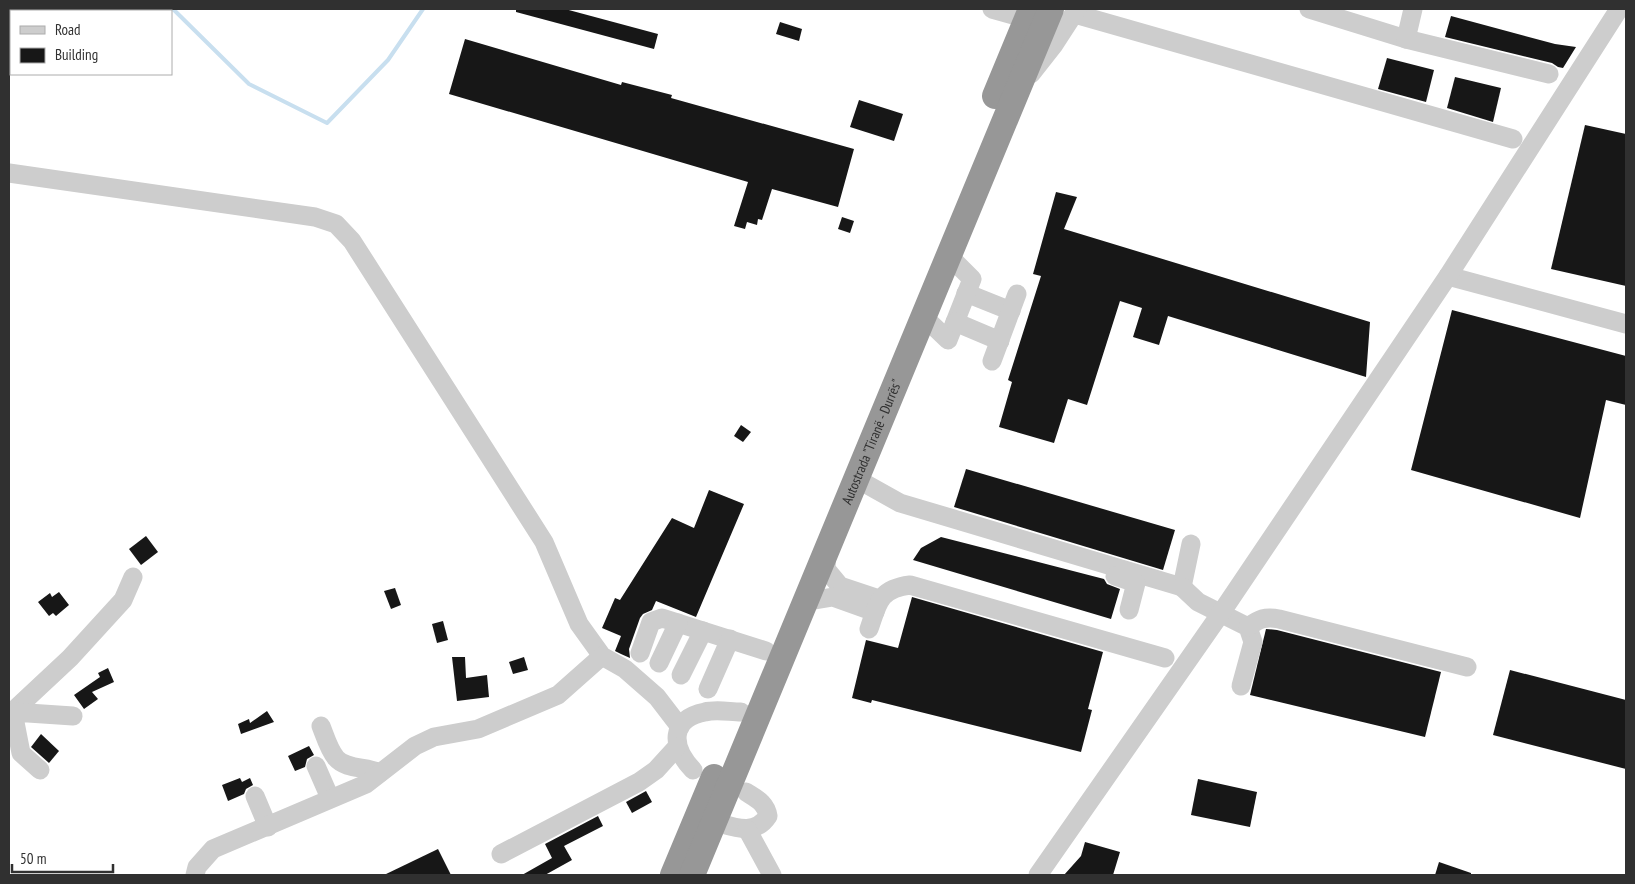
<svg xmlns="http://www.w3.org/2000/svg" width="1635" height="884" font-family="'PT Sans Narrow',sans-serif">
<rect width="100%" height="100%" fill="#fff"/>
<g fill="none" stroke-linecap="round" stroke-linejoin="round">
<polyline stroke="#c8dfef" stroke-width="4" points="173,9 249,84 327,123 388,60 423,9"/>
</g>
<g fill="#171717">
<polygon points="516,9 565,9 658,34 654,49 516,12"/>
<polygon points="1451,16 1555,44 1576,47 1563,68 1558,67 1552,63 1445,37"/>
<polygon points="780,22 802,29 799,41 776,34"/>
<polygon points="465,39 621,85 622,82 672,95 671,98 854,149 838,207 772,189 762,220 758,219 757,225 747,222 745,229 734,226 748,182 449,94"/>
<polygon points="1387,58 1434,70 1426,102 1378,89"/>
<polygon points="1455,77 1501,88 1493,122 1447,108"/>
<polygon points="859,100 903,114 894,141 850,127"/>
<polygon points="1585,125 1626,134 1626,286 1551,269"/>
<polygon points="1056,192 1077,197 1064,229 1370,322 1366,377 1168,316 1159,345 1133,337 1142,308 1120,301 1087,405 1068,399 1054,443 999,427 1012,382 1008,380 1041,276 1033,274"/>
<polygon points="842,217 854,221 850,233 838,229"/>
<polygon points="1452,310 1626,356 1626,405 1606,400 1580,518 1411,470"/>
<polygon points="741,425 751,432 743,442 734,436"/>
<polygon points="966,469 1175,530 1163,570 954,507"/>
<polygon points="709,490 744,504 696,617 656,601 652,610 643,614 640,618 629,649 630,658 621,654 615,651 621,636 602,628 615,598 620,600 672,518 694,528"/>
<polygon points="146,536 158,552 141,565 129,549"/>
<polygon points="941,537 1104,579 1107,584 1120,589 1111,619 913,560 921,548"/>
<polygon points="395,588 401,605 391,609 384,591"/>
<polygon points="59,592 69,605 56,616 53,613 49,616 38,602 50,593 52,597"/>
<polygon points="912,597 1103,652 1088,709 1092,710 1081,752 872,700 871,703 852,698 866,640 898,648"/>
<polygon points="443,621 448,640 437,643 432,624"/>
<polygon points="1266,629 1277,630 1441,672 1425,737 1250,695"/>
<polygon points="452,657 465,657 466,678 487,675 489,697 457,701"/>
<polygon points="524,657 528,670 513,674 509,662"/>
<polygon points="108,668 114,682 92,692 98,699 84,709 74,695 100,677 98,673"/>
<polygon points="1510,670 1626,700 1626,769 1493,735"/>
<polygon points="267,711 274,722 241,734 238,724 249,719 250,723"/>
<polygon points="41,734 59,751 49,763 31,747"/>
<polygon points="309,746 314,755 307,759 305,767 295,771 288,756"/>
<polygon points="240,778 242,782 250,778 253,785 246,789 244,794 228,801 222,785"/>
<polygon points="1198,779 1257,792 1250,827 1191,815"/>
<polygon points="646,791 652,802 632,813 626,802"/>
<polygon points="598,816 603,826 564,846 572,860 545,875 522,875 552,858 545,844"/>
<polygon points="1085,842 1120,852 1113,875 1064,875 1081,856"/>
<polygon points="438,849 451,875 384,875"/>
<polygon points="1439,862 1471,873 1471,875 1435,875"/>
</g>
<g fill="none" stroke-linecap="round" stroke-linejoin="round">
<g stroke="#cdcdcd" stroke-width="19">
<polyline points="992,9 1027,19"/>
<polyline points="1309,9 1406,39 1549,74"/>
<polyline points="1075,14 1513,139"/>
<polyline points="1406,39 1413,9"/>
<polyline points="1031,74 1053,46 1077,9"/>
<polyline points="9,173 315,217 336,224 352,241 544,542 579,624 602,656 625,669 657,697 680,727"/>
<polyline points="1448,276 1626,324"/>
<polyline points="966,293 1011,311"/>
<polyline points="924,317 948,340 972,279 949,256"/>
<polyline points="955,322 1000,341"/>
<polyline points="992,361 1017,294"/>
<polyline points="857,479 900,503 1182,587 1191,544"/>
<polyline points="827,551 826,569 840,586 879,599"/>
<polyline points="1115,576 1136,583 1129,610"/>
<polyline points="1182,587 1198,602 1248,627 1253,642 1241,686"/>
<polyline points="807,597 815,600 833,597 875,612"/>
<path d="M1248 627C1259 619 1265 616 1279 619L1467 667"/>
<path d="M869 629C878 603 879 589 910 585L1165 658"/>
<polyline points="640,653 651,622 662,618 766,651"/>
<polyline points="659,663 678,623"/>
<polyline points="681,675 703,631"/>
<polyline points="708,689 730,639"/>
<polyline points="9,715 70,658 123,600 133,577"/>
<path d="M321 726C325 736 329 750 336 758 346 770 367 766 380 773"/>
<polyline points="316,766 330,798"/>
<polyline points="40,770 21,753 13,712 73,716"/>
<path d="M693 770C671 747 669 719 705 712 716 709 730 712 741 712"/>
<polyline points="255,796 268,827"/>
<path d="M715 822C734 827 755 836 768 816 766 803 757 799 746 792"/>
<polyline points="747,829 772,875"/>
<polyline points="501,854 639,782 656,770 677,747"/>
<polyline points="195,875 197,867 213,849 366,784 415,746 434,737 478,729 558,695 602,656"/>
<polyline points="1038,875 1221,613 1448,276 1619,9"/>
</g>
<g stroke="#979797" stroke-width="26">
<polyline points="995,96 1031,9"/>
<polyline points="673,875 714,777"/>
<path id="s1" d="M692 875 1051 9"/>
</g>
</g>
<g text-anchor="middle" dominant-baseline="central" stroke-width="5" stroke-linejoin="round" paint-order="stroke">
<g font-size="14" fill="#303030" stroke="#fff">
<text stroke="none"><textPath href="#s1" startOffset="469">Autostrada "Tiranë - Durrës"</textPath></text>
</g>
</g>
<rect width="1635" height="884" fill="none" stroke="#303030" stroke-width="20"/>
<rect x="10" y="10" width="162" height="65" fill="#ffffff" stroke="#acacac"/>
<rect x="20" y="26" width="25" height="8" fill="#cdcdcd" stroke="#acacac"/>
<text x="55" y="35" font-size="15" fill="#303030">Road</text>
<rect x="20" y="48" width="25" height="15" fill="#171717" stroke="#acacac"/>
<text x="55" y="60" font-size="15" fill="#303030">Building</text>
<path d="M12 864v8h101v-8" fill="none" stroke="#303030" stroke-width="2.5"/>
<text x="20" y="864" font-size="15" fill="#303030" stroke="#ffffff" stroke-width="4" paint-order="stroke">50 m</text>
</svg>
